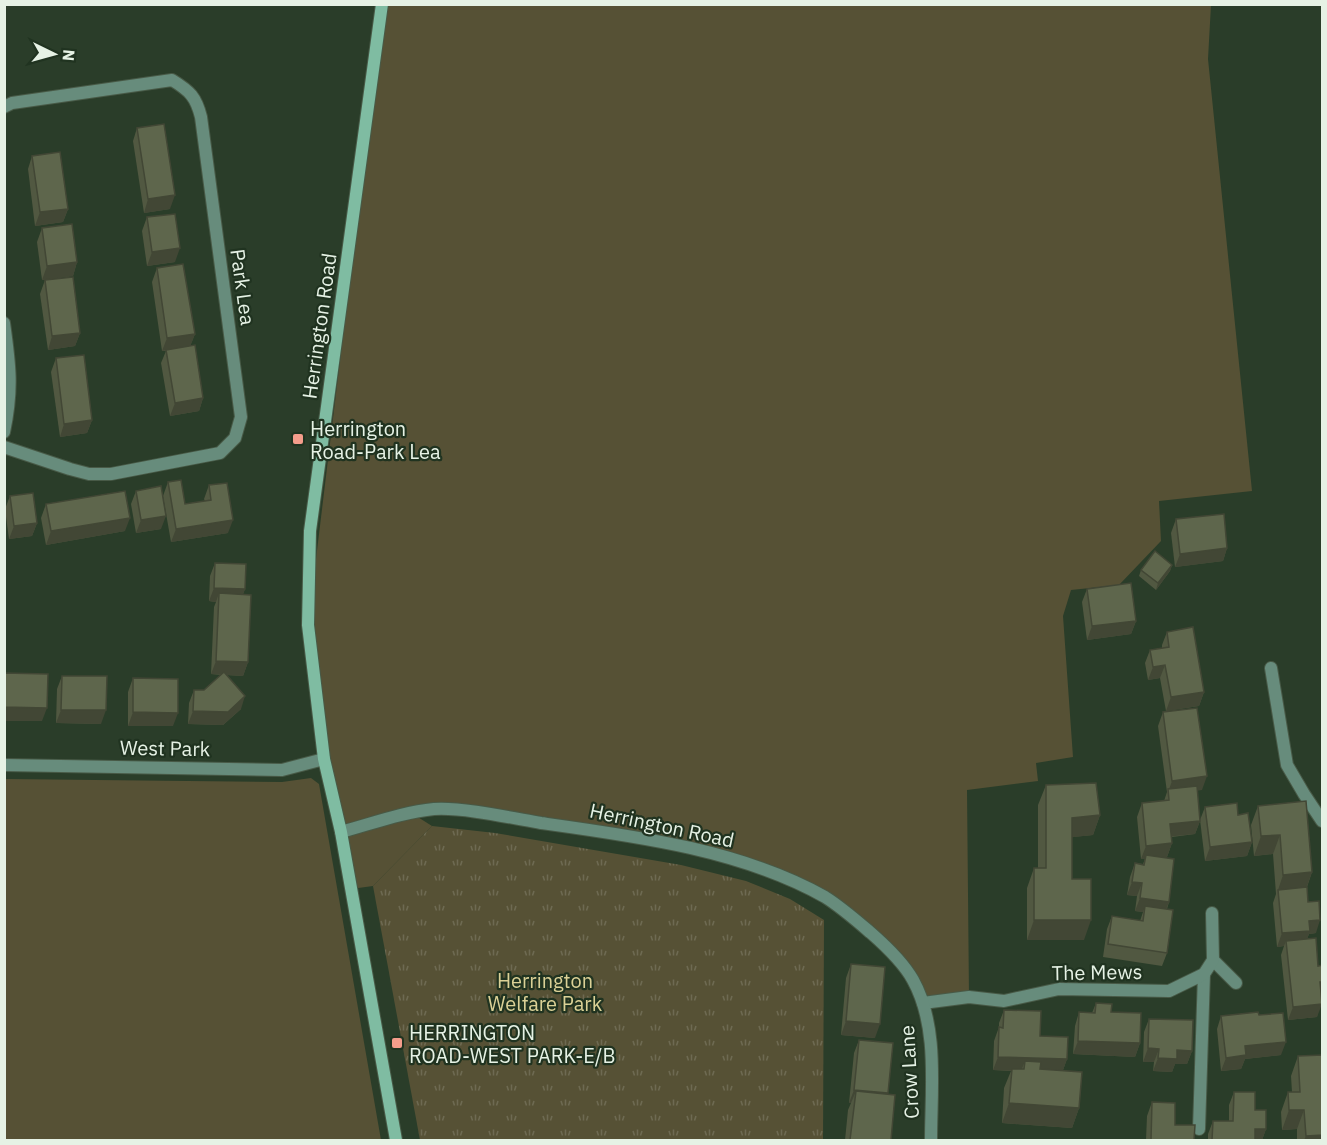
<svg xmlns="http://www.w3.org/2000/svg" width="1327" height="1145" font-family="'IBM Plex Sans',sans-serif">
<defs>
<pattern id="park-tufts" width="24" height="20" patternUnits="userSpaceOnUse" patternTransform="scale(1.5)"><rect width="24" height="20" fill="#565135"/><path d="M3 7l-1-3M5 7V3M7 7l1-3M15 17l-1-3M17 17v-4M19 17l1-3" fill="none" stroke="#6e6a52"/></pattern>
</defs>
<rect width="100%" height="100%" fill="#2a3d29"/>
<g fill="#565135">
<polygon points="383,5 1211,5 1208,59 1252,491 1159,501 1161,541 1119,585 1071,590 1063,616 1073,757 1036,763 1038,781 967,790 969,997 923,1003 913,979 849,915 738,860 435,809 413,814 432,826 373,886 351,889 308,625"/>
<polygon points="311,778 319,784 381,1140 5,1140 5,779 282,782"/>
</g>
<polygon fill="url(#park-tufts)" points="432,826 495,833 681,865 746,881 790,899 824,920 823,1140 420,1140 373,886"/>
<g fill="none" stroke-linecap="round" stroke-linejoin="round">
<g stroke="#485a47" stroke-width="14">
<polyline id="service" points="1199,1129 1204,974"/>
</g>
<g stroke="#485a47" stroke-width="14">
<g id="minor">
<path d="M4 107 12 103 172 80C190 91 196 97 201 117L241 417 235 438 220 453 111 474H89L70 469 4 447"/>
<path d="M4 323C10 365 13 390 4 432"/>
<polyline points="1271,668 1287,765 1304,794 1322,821"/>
<polyline points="4,765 282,770 324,759"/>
<polyline points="1213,960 1236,983"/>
<polyline points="923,1003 969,997 1004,1001 1059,989 1169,991 1204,974 1213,960 1212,913"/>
</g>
</g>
<g stroke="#485a47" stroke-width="14">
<path id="tertiary" d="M341 832C371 824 403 812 434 809 462 807 512 818 541 823 635 836 742 850 825 897 841 907 857 921 871 933 887 947 903 962 913 980 939 1027 931 1089 931 1140"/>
</g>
<g stroke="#485a47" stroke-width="14">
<polyline id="secondary" points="382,4 310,531 308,625 324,759 341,832 396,1140"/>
</g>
<use href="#service" stroke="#678c7c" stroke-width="12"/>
<use href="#minor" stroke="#678c7c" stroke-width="12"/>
<use href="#tertiary" stroke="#678c7c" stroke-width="12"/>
<use href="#secondary" stroke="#7fbca2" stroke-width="12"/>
</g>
<g fill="#515841">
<polygon points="137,128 170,209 144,213 133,141"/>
<polygon points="32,156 68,209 63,222 35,226 28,169"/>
<polygon points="147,217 175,262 147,266 142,231"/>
<polygon points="42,228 77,262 73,276 42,280 37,242"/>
<polygon points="157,268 195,334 190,346 203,398 199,411 170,416 161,363 166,351 162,351 152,282"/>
<polygon points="45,280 80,333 75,346 48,350 40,294"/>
<polygon points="56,358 92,420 87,433 60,437 51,372"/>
<polygon points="168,482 185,504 205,501 204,499 209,485 228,533 171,542 163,496"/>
<polygon points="136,491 161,529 136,533 131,504"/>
<polygon points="10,496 37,523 32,536 9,539 5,509"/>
<polygon points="46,504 125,531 46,545 41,518"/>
<polygon points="1176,519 1227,548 1223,561 1175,567 1171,533"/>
<polygon points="215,563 245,589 243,594 248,662 243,676 226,675 241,709 223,725 188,724 189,703 194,690 204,690 221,675 211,674 214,607 216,602 209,601 210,576"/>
<polygon points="1172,565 1170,571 1156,590 1139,576 1141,570"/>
<polygon points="1087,589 1136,621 1131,634 1087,640 1082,602"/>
<polygon points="1167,632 1204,692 1199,706 1166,711 1160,678 1148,680 1145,663 1150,650 1162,648 1162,645"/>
<polygon points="62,676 101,724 56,723 57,689"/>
<polygon points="133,678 173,726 128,726 128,692"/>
<polygon points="1163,712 1202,790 1197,790 1200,821 1195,834 1172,837 1172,843 1167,857 1161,857 1169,902 1167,909 1167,953 1162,966 1103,957 1107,929 1112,916 1140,921 1143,912 1135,911 1137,896 1127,895 1130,877 1135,863 1143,864 1145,859 1141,859 1137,817 1142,803 1164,801 1167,792 1158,726"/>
<polygon points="1046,785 1100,815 1093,835 1072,837 1072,879 1084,940 1027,940 1027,888 1034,868 1038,868 1038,805"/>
<polygon points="1258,806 1312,872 1307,887 1308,902 1316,933 1309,934 1307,939 1318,966 1323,965 1323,995 1321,995 1317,1017 1288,1020 1281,955 1284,946 1277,947 1273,903 1276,894 1273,854 1254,856 1251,825"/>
<polygon points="1205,807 1252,842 1247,856 1205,861 1200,820"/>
<polygon points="851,964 875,1038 841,1035 846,978"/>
<polygon points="1096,1003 1111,1012 1140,1043 1135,1057 1073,1054 1075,1026 1079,1012 1092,1013"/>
<polygon points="1004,1010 1040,1036 1067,1059 1063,1070 1079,1108 1072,1128 1002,1123 1004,1088 1011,1071 993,1070 994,1041 999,1027 999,1023"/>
<polygon points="1259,1015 1281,1055 1245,1059 1241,1069 1221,1071 1217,1029 1221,1016"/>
<polygon points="1149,1019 1192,1051 1187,1064 1175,1064 1172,1072 1153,1071 1154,1062 1143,1062 1144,1032"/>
<polygon points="859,1040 888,1093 891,1140 845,1140 848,1110 851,1103 849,1103 854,1053"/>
<polygon points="1298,1056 1323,1140 1297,1140 1297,1129 1282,1130 1281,1112 1288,1092 1292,1092 1291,1076"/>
<polygon points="1234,1092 1255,1110 1266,1129 1262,1140 1208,1140 1208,1134 1213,1121 1229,1121 1229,1105"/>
<polygon points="1152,1102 1175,1125 1194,1140 1146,1140 1147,1116"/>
</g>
<g fill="#424735">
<polygon points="175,195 170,209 144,213 148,199"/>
<polygon points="68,209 63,222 35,226 40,212"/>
<polygon points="180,248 175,262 147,266 152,252"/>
<polygon points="77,262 73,276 42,280 47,266"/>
<polygon points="80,333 75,346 48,350 52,336"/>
<polygon points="195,334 190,347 162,351 167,338"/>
<polygon points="203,398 199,411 170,416 175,403"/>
<polygon points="92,420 87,433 60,437 64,424"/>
<polygon points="166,516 161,529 136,533 141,520"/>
<polygon points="130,518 125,531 46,545 51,531"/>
<polygon points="233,520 228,533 171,542 176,529"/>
<polygon points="37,523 32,536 9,539 14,526"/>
<polygon points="1227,548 1223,561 1175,567 1180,554"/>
<polygon points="1172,565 1170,571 1156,590 1158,583"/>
<polygon points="214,588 245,589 240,603 219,593 216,602 209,601"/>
<polygon points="1136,621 1131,634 1087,640 1092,626"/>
<polygon points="216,661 248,662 243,676 211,674"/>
<polygon points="1165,665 1160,678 1148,680 1153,667"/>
<polygon points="1204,692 1199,706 1166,711 1171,697"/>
<polygon points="245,696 241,709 223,725 188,724 193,711"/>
<polygon points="4,707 47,708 42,721 4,721"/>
<polygon points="61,710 106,710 101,724 56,723"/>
<polygon points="133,712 178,713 173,726 128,726"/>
<polygon points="1207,776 1202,790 1169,795 1168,792 1172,781"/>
<polygon points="1100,815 1093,835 1065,838 1072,818"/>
<polygon points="1200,821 1195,834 1165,837 1170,824"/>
<polygon points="1280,835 1273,854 1254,856 1261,836"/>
<polygon points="1252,842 1247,856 1205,861 1210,847"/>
<polygon points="1172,843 1167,857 1145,859 1146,855 1145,859 1141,859 1146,846"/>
<polygon points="1312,872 1305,892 1278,890 1283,875"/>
<polygon points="1132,882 1142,883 1137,896 1127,895"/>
<polygon points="1140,898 1169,902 1164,915 1145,906 1143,912 1135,911"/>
<polygon points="1034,920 1091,920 1084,940 1027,940"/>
<polygon points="1320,920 1316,933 1309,934 1305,944 1286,941 1284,946 1277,947 1282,933 1309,921"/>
<polygon points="1320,982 1323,982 1323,995 1315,995"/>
<polygon points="1322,1004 1317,1017 1288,1020 1293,1007"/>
<polygon points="846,1021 880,1024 875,1038 841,1035"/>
<polygon points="1078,1041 1140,1043 1135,1057 1073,1054"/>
<polygon points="1286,1042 1281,1055 1245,1059 1241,1069 1221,1071 1226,1058 1245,1046"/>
<polygon points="1148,1048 1159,1049 1154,1062 1143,1062"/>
<polygon points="1177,1050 1192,1051 1187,1064 1175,1064 1172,1072 1153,1071 1158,1058"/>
<polygon points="998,1057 1067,1059 1062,1073 1024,1069 1025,1061 1021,1071 993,1070"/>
<polygon points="854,1090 888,1093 883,1106 856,1091 851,1103 849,1103"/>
<polygon points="1009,1103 1079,1108 1072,1128 1002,1123"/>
<polygon points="1289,1110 1304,1110 1297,1129 1282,1130"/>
<polygon points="1255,1129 1266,1129 1262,1140 1250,1140"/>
<polygon points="1323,1135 1323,1140 1304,1140 1306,1136"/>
</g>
<g fill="#5e664c" stroke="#424735" stroke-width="1.5">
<polygon points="164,124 175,195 148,199 137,128"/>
<polygon points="60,152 68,209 40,212 32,156"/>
<polygon points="175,214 180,248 152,252 147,217"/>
<polygon points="72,224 77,262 47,266 42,228"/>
<polygon points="183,264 195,334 167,338 157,268"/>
<polygon points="73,277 80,333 52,336 45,280"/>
<polygon points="195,345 203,398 175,403 166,350"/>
<polygon points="84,355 92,420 64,424 56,358"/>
<polygon points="181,480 185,504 211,500 209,485 227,483 233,520 176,529 168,482"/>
<polygon points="161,486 166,516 141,520 136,491"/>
<polygon points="125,491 130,518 51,531 46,504"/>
<polygon points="33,493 37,523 14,526 10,496"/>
<polygon points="1224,514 1227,548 1180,554 1176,519"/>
<polygon points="1155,551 1172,565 1158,583 1141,570"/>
<polygon points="215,563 246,564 245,589 214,588"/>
<polygon points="1131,583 1136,621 1092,626 1087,589"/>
<polygon points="219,593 251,595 248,662 216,661"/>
<polygon points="1193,627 1204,692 1171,697 1165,665 1153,667 1150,650 1169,647 1167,632"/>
<polygon points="224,672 245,696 228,712 193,711 194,690 204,690"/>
<polygon points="4,673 48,674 47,708 4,707"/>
<polygon points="62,676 107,676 106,710 61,710"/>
<polygon points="133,678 178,679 178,713 133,712"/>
<polygon points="1197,708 1207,776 1172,781 1163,712"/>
<polygon points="1096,783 1100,815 1072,818 1072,879 1091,879 1091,920 1034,920 1034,868 1046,868 1046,785"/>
<polygon points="1197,786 1200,821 1170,824 1172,843 1146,846 1142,803 1169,800 1168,789"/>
<polygon points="1306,801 1312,872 1283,875 1280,835 1261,836 1258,806"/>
<polygon points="1237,803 1238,815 1248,813 1252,842 1210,847 1205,807"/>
<polygon points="1146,855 1174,859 1169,902 1140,898 1142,883 1132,882 1135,863 1144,865"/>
<polygon points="1307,887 1308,902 1319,901 1320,920 1309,921 1310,931 1282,933 1278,890"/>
<polygon points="1145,906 1173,910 1167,953 1108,944 1112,916 1143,921"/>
<polygon points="1316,938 1318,966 1323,965 1323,982 1320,982 1322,1004 1293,1007 1286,941"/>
<polygon points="851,964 885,967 880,1024 846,1021"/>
<polygon points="1096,1003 1112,1004 1111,1012 1141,1013 1140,1043 1078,1041 1079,1012 1095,1013"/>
<polygon points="1004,1010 1041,1011 1040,1036 1068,1037 1067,1059 998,1057 999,1027 1003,1028"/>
<polygon points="1258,1012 1259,1015 1283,1013 1286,1042 1245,1046 1246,1055 1226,1058 1221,1016"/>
<polygon points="1149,1019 1193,1020 1192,1051 1177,1050 1177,1059 1158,1058 1159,1049 1148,1048"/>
<polygon points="859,1040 893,1043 888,1093 854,1090"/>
<polygon points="1323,1055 1323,1135 1306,1136 1304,1110 1289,1110 1288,1092 1300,1092 1298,1056"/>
<polygon points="1025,1061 1041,1062 1040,1069 1082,1072 1079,1108 1009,1103 1012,1069 1024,1069"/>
<polygon points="856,1091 895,1095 891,1140 850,1140"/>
<polygon points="1234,1092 1255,1092 1255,1110 1266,1110 1266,1129 1255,1129 1255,1140 1212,1140 1213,1121 1233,1121"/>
<polygon points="1152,1102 1175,1103 1175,1125 1195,1125 1194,1140 1151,1140"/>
</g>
<g fill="#f49d8b" stroke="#203320" stroke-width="2">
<rect x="292" y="433" width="12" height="12" rx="3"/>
<rect x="391" y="1037" width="12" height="12" rx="3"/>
</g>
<g text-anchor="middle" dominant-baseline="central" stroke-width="4.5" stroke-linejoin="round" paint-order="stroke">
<g font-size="20" fill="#e6f2e5" stroke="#203320">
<text transform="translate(243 287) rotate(82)">Park Lea</text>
<text transform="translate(319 326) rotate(-82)">Herrington Road</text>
<text transform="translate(165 748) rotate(1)">West Park</text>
<text transform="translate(662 825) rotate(12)">Herrington Road</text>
<text transform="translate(1097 972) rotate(-1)">The Mews</text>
<text transform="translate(909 1072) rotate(-93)">Crow Lane</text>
</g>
<g font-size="20" fill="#e6f2e5" stroke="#203320" text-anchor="start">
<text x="310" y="428">Herrington<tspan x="310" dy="23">Road-Park Lea</tspan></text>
<text x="409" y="1032">HERRINGTON<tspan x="409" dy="23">ROAD-WEST PARK-E/B</tspan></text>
</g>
<g font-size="20" fill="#dbd196" stroke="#203320">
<text x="545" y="980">Herrington<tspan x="545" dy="23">Welfare Park</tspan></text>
</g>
</g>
<rect width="1327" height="1145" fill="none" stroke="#e6f2e5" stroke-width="12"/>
<g transform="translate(54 54) rotate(95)" stroke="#203320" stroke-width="4.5" paint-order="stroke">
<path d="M0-4.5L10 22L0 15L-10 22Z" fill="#e6f2e5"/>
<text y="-9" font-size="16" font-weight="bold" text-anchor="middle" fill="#e6f2e5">N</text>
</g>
</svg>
